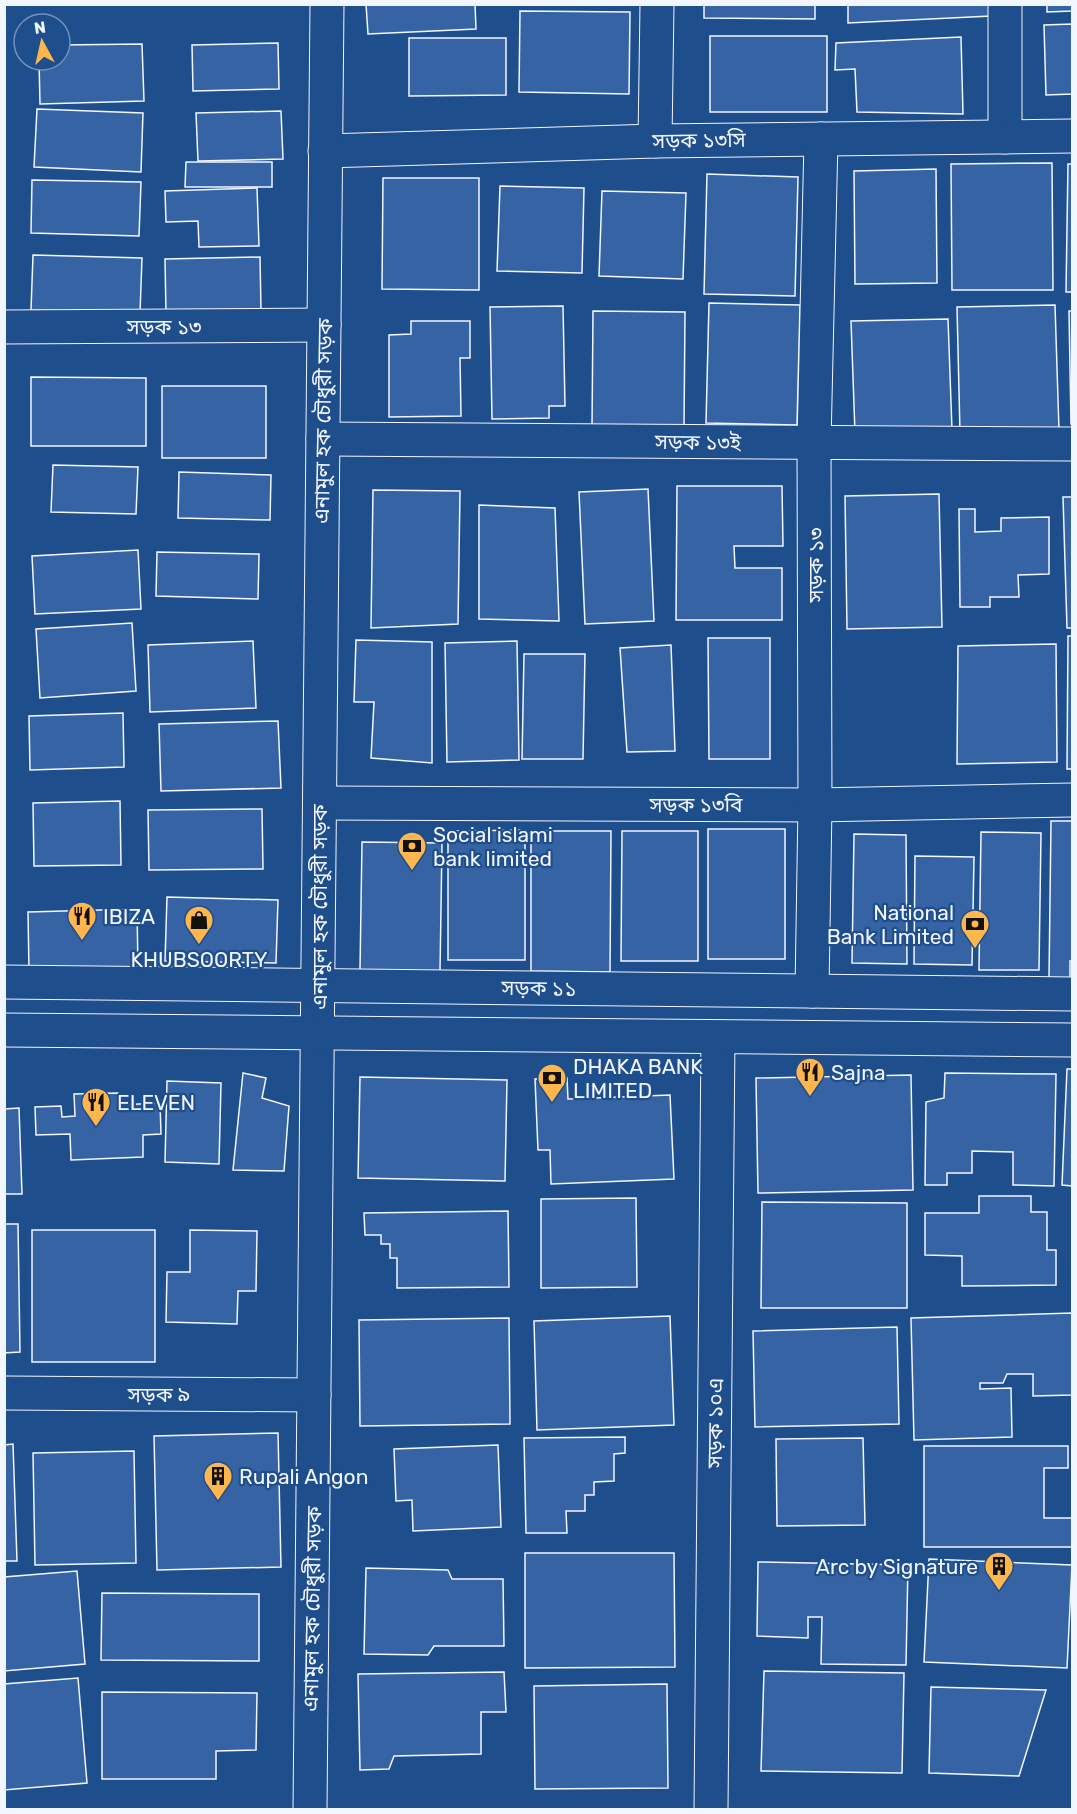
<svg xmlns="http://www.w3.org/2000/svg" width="1077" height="1814" font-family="Rubik,'Noto Sans Bengali',sans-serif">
<rect width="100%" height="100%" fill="#1f4e8c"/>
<g fill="#3563a3" stroke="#f2f6ff" stroke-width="1.5">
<polygon points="366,4 475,4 476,29 368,34"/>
<polygon points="704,4 815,4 815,19 704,18"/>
<polygon points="848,4 989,4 991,16 848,23"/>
<polygon points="1047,4 1072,4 1072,11 1047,12"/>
<polygon points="520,11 630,12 629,94 519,92"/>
<polygon points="1072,24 1072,94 1046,95 1044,25"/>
<rect x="710" y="36" width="117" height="76"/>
<polygon points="961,37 963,114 857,112 855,69 835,70 836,43"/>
<polygon points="409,38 506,38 506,95 409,96"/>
<polygon points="278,43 279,89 193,91 192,45"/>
<polygon points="142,44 144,101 40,104 39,60 60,60 60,45"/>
<polygon points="37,109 143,113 141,172 34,167"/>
<polygon points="281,111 283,159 198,161 196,113"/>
<polygon points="186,162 272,162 272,187 185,187"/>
<polygon points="1052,163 1053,290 952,290 951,164"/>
<polygon points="1068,164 1072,164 1072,292 1066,292"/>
<polygon points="936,169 937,283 855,284 854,171"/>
<polygon points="707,174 798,177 795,296 704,294"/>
<polygon points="383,178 479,178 479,290 382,289"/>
<polygon points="32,180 141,182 139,236 31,233"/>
<polygon points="500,186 584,188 582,273 497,271"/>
<polygon points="257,188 259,246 199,247 198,221 166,222 165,191"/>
<polygon points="602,191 686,193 683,279 599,276"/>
<polygon points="33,255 142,258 140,313 31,310"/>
<polygon points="260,257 261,311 166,313 165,259"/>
<polygon points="709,303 800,305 797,425 706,423"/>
<polygon points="1055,305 1059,430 960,433 957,307"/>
<polygon points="563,306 565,406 549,406 549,418 492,419 490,307"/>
<polygon points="593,311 685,312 684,428 592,428"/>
<polygon points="1069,311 1072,311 1072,424 1071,424"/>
<polygon points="948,319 952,430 855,433 851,321"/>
<polygon points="411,321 470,321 470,358 460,358 461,416 389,417 389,335 411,334"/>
<polygon points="31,377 146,378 146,446 31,446"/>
<rect x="162" y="386" width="104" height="72"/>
<polygon points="53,465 138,467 136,514 51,512"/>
<polygon points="179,472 271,475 270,520 178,518"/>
<polygon points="677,486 782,486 783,546 734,546 735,568 782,568 782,620 676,620"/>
<polygon points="648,489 654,621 585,624 579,492"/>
<polygon points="373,490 460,491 458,624 371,628"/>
<polygon points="939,494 942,627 847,629 845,496"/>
<polygon points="1063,497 1072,497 1072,628 1067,628"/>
<polygon points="479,505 555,508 559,621 479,619"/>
<polygon points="959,509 975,509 975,532 1001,531 1001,518 1049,517 1049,574 1018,575 1019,597 990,597 990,607 960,607"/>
<polygon points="138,550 141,609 35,614 32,556"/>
<polygon points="157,552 259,554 258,599 156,596"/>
<polygon points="132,623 136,691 40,698 36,629"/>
<polygon points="1068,636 1072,636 1072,769 1067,769"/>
<polygon points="708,638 770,638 770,759 709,759"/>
<polygon points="356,640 432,642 432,763 371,758 374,702 354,702"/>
<polygon points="253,641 256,708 150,712 148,645"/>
<polygon points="517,641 519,760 447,762 445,643"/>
<polygon points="1056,644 1057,762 957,764 958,646"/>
<polygon points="671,645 675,751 627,752 620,648"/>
<polygon points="524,654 585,654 583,759 522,759"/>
<polygon points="123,713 124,767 30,770 29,716"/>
<polygon points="278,721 281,788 161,791 159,724"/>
<polygon points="120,801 121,865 34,866 33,803"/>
<polygon points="262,809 263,869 149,870 148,810"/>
<polygon points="1051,821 1072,821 1072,961 1070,961 1070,979 1049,979"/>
<rect x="708" y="829" width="77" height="130"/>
<polygon points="525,830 525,960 448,960 448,831"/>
<polygon points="531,831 611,831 610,972 531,971"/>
<polygon points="622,831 698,831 698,961 621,961"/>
<polygon points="981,832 1041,833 1039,970 979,970"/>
<polygon points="854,834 906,835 907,964 852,963"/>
<polygon points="362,842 442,843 440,972 360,970"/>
<polygon points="915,856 974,857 972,965 914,964"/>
<polygon points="167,897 278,900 276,963 165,961"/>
<polygon points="137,909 138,969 29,971 28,912"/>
<polygon points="1067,1069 1072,1069 1072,1186 1062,1185"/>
<polygon points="243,1073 266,1078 262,1098 289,1106 284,1171 233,1170"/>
<polygon points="945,1073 1056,1074 1054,1186 1013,1185 1013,1152 972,1151 972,1173 947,1173 947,1185 925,1185 926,1102 944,1098"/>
<polygon points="911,1075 913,1190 758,1193 756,1078"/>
<polygon points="360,1077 507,1080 505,1181 358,1178"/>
<polygon points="567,1078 568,1099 670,1095 674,1179 551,1184 550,1150 538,1150 535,1079"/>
<polygon points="167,1081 221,1083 219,1164 165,1162"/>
<polygon points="118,1093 118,1105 160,1103 161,1134 143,1135 143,1157 71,1160 70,1134 36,1135 35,1107 61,1106 62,1117 75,1116 74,1094"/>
<polygon points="19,1108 22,1194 4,1194 4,1109"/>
<polygon points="979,1196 1031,1196 1031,1212 1047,1212 1047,1250 1056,1250 1056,1285 962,1286 962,1256 925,1255 925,1213 979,1213"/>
<polygon points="636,1198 637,1287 541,1288 541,1199"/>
<polygon points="762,1202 907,1203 907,1308 761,1308"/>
<polygon points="508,1211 509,1287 397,1288 397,1258 390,1258 390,1244 381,1244 381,1235 365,1235 364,1213"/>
<polygon points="4,1224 18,1224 20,1352 4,1353"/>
<rect x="32" y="1230" width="123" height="132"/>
<polygon points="190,1230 257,1231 256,1291 238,1291 237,1324 166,1322 167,1272 190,1272"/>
<polygon points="1072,1313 1072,1395 1033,1396 1033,1374 1007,1374 1003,1383 980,1383 980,1389 1011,1388 1012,1437 914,1440 911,1318"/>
<polygon points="670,1316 674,1425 537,1430 534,1321"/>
<polygon points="509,1318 510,1424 360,1426 359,1320"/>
<polygon points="897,1327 899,1424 755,1427 753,1331"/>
<polygon points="278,1433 281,1567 157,1570 154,1436"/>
<polygon points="625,1437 625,1453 614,1454 614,1481 594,1482 594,1495 585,1495 585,1511 566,1511 567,1533 526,1533 524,1438"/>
<polygon points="863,1438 865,1525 777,1526 776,1439"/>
<polygon points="13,1444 17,1561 4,1561 4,1445"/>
<polygon points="498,1445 501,1527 413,1531 412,1500 396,1501 394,1449"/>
<polygon points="924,1446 1068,1446 1068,1468 1044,1468 1044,1518 1072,1518 1072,1547 924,1547"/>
<polygon points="134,1451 136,1563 35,1565 33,1453"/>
<polygon points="525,1553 674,1553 675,1667 525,1668"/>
<polygon points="929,1559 1072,1565 1067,1668 924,1662"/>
<polygon points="758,1562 908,1565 906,1665 821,1664 822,1617 808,1617 808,1638 757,1636"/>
<polygon points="366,1568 448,1570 452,1579 503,1579 504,1646 434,1646 428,1655 364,1654"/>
<polygon points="77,1571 85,1664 4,1671 4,1577"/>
<polygon points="102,1593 259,1594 259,1661 101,1660"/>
<polygon points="764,1671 904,1673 902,1773 761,1771"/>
<polygon points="504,1672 506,1712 481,1712 481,1754 394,1756 389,1769 360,1770 358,1674"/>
<polygon points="78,1678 87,1783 4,1790 4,1684"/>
<polygon points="667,1684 668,1788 535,1789 534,1686"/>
<polygon points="931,1687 1046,1690 1019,1776 929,1773"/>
<polygon points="102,1692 257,1693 256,1750 216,1751 216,1779 102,1779"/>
</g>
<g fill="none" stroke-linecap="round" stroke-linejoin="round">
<g stroke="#f2f6ff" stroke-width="35">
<g id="minor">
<polyline points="1005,137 1005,4"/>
<polyline points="655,141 657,4"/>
<polyline points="325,151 655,141 1072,136"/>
<polyline points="4,327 324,325"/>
<polyline points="323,439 1072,444"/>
<polyline points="320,803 815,805 1072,800"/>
<polyline points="812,991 815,805 814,443 821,139"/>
<polyline points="4,1393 314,1395"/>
<polyline points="711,1810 718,1037"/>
</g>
</g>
<g stroke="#f2f6ff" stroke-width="35">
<polyline id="tertiary" points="310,1810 327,4"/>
</g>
<g stroke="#f2f6ff" stroke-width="35">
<g id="secondary">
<polyline points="4,982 1072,994"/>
<polyline points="4,1030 1072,1040"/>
</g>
</g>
<use href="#minor" stroke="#1f4e8c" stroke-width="33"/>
<use href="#tertiary" stroke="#1f4e8c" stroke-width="33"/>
<use href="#secondary" stroke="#1f4e8c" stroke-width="33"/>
</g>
<defs>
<g id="bank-pin" transform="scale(1.5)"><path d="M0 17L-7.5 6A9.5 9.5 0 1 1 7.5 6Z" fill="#ffb74d" stroke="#1f4e8c"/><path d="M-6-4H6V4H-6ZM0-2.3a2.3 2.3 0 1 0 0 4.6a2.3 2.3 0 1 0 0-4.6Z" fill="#111"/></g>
<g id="restaurant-pin" transform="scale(1.5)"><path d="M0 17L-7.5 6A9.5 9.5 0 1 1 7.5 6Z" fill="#ffb74d" stroke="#1f4e8c"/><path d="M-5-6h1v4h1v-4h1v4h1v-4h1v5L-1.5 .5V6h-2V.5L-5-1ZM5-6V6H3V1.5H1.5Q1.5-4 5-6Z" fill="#111"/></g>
<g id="shop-pin" transform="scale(1.5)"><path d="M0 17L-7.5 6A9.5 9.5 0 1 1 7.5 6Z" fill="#ffb74d" stroke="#1f4e8c"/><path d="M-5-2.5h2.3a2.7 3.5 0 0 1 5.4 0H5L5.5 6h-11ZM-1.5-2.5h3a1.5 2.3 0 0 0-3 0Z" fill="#111"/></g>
<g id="building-pin" transform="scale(1.5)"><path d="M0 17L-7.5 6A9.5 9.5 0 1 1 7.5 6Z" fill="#ffb74d" stroke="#1f4e8c"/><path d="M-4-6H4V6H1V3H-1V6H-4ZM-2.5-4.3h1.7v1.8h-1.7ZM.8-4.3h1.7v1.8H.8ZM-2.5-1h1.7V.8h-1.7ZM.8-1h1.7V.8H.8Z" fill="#111"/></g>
</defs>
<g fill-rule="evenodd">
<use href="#bank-pin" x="412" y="846"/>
<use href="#restaurant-pin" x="82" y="916"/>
<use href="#shop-pin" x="199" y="920"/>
<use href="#bank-pin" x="975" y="924"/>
<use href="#restaurant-pin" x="810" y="1072"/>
<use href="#bank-pin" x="552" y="1078"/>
<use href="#restaurant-pin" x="96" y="1102"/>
<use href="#building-pin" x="218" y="1476"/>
<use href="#building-pin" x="999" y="1566"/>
</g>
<g text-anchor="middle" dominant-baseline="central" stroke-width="4.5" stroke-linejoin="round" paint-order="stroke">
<g font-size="21" fill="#f2f6ff" stroke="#1f4e8c">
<text transform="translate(699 140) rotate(-1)">সড়ক ১৩সি</text>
<text x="164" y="326">সড়ক ১৩</text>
<text transform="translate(323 421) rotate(-89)">এনামুল হক চৌধুরী সড়ক</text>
<text transform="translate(698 442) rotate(1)">সড়ক ১৩ই</text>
<text transform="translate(815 565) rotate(-90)">সড়ক ১৩</text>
<text x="696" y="804">সড়ক ১৩বি</text>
<text transform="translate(319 907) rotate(-90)">এনামুল হক চৌধুরী সড়ক</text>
<text transform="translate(539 988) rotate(1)">সড়ক ১১</text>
<text x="159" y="1394">সড়ক ৯</text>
<text transform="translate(715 1423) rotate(-89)">সড়ক ১০এ</text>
<text transform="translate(312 1609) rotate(-89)">এনামুল হক চৌধুরী সড়ক</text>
</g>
<g font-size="21" fill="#f2f6ff" stroke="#1f4e8c" text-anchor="start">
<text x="433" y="834">Social islami<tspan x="433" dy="24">bank limited</tspan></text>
<text x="954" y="912" text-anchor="end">National<tspan x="954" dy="24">Bank Limited</tspan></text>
<text x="103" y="916">IBIZA</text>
<text x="199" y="959" text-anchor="middle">KHUBSOORTY</text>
<text x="573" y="1066">DHAKA BANK<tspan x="573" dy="24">LIMITED</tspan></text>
<text x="831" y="1072">Sajna</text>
<text x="117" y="1102">ELEVEN</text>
<text x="239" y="1476">Rupali Angon</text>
<text x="978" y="1566" text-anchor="end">Arc by Signature</text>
</g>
</g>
<rect width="1077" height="1814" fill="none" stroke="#f2f6ff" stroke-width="12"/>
<g transform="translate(42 42) rotate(352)"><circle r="28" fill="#1f4e8c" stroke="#7391ba" stroke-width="1.5"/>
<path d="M0-4.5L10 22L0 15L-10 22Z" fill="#ffb74d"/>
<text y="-9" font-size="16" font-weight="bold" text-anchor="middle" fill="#f2f6ff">N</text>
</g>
</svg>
